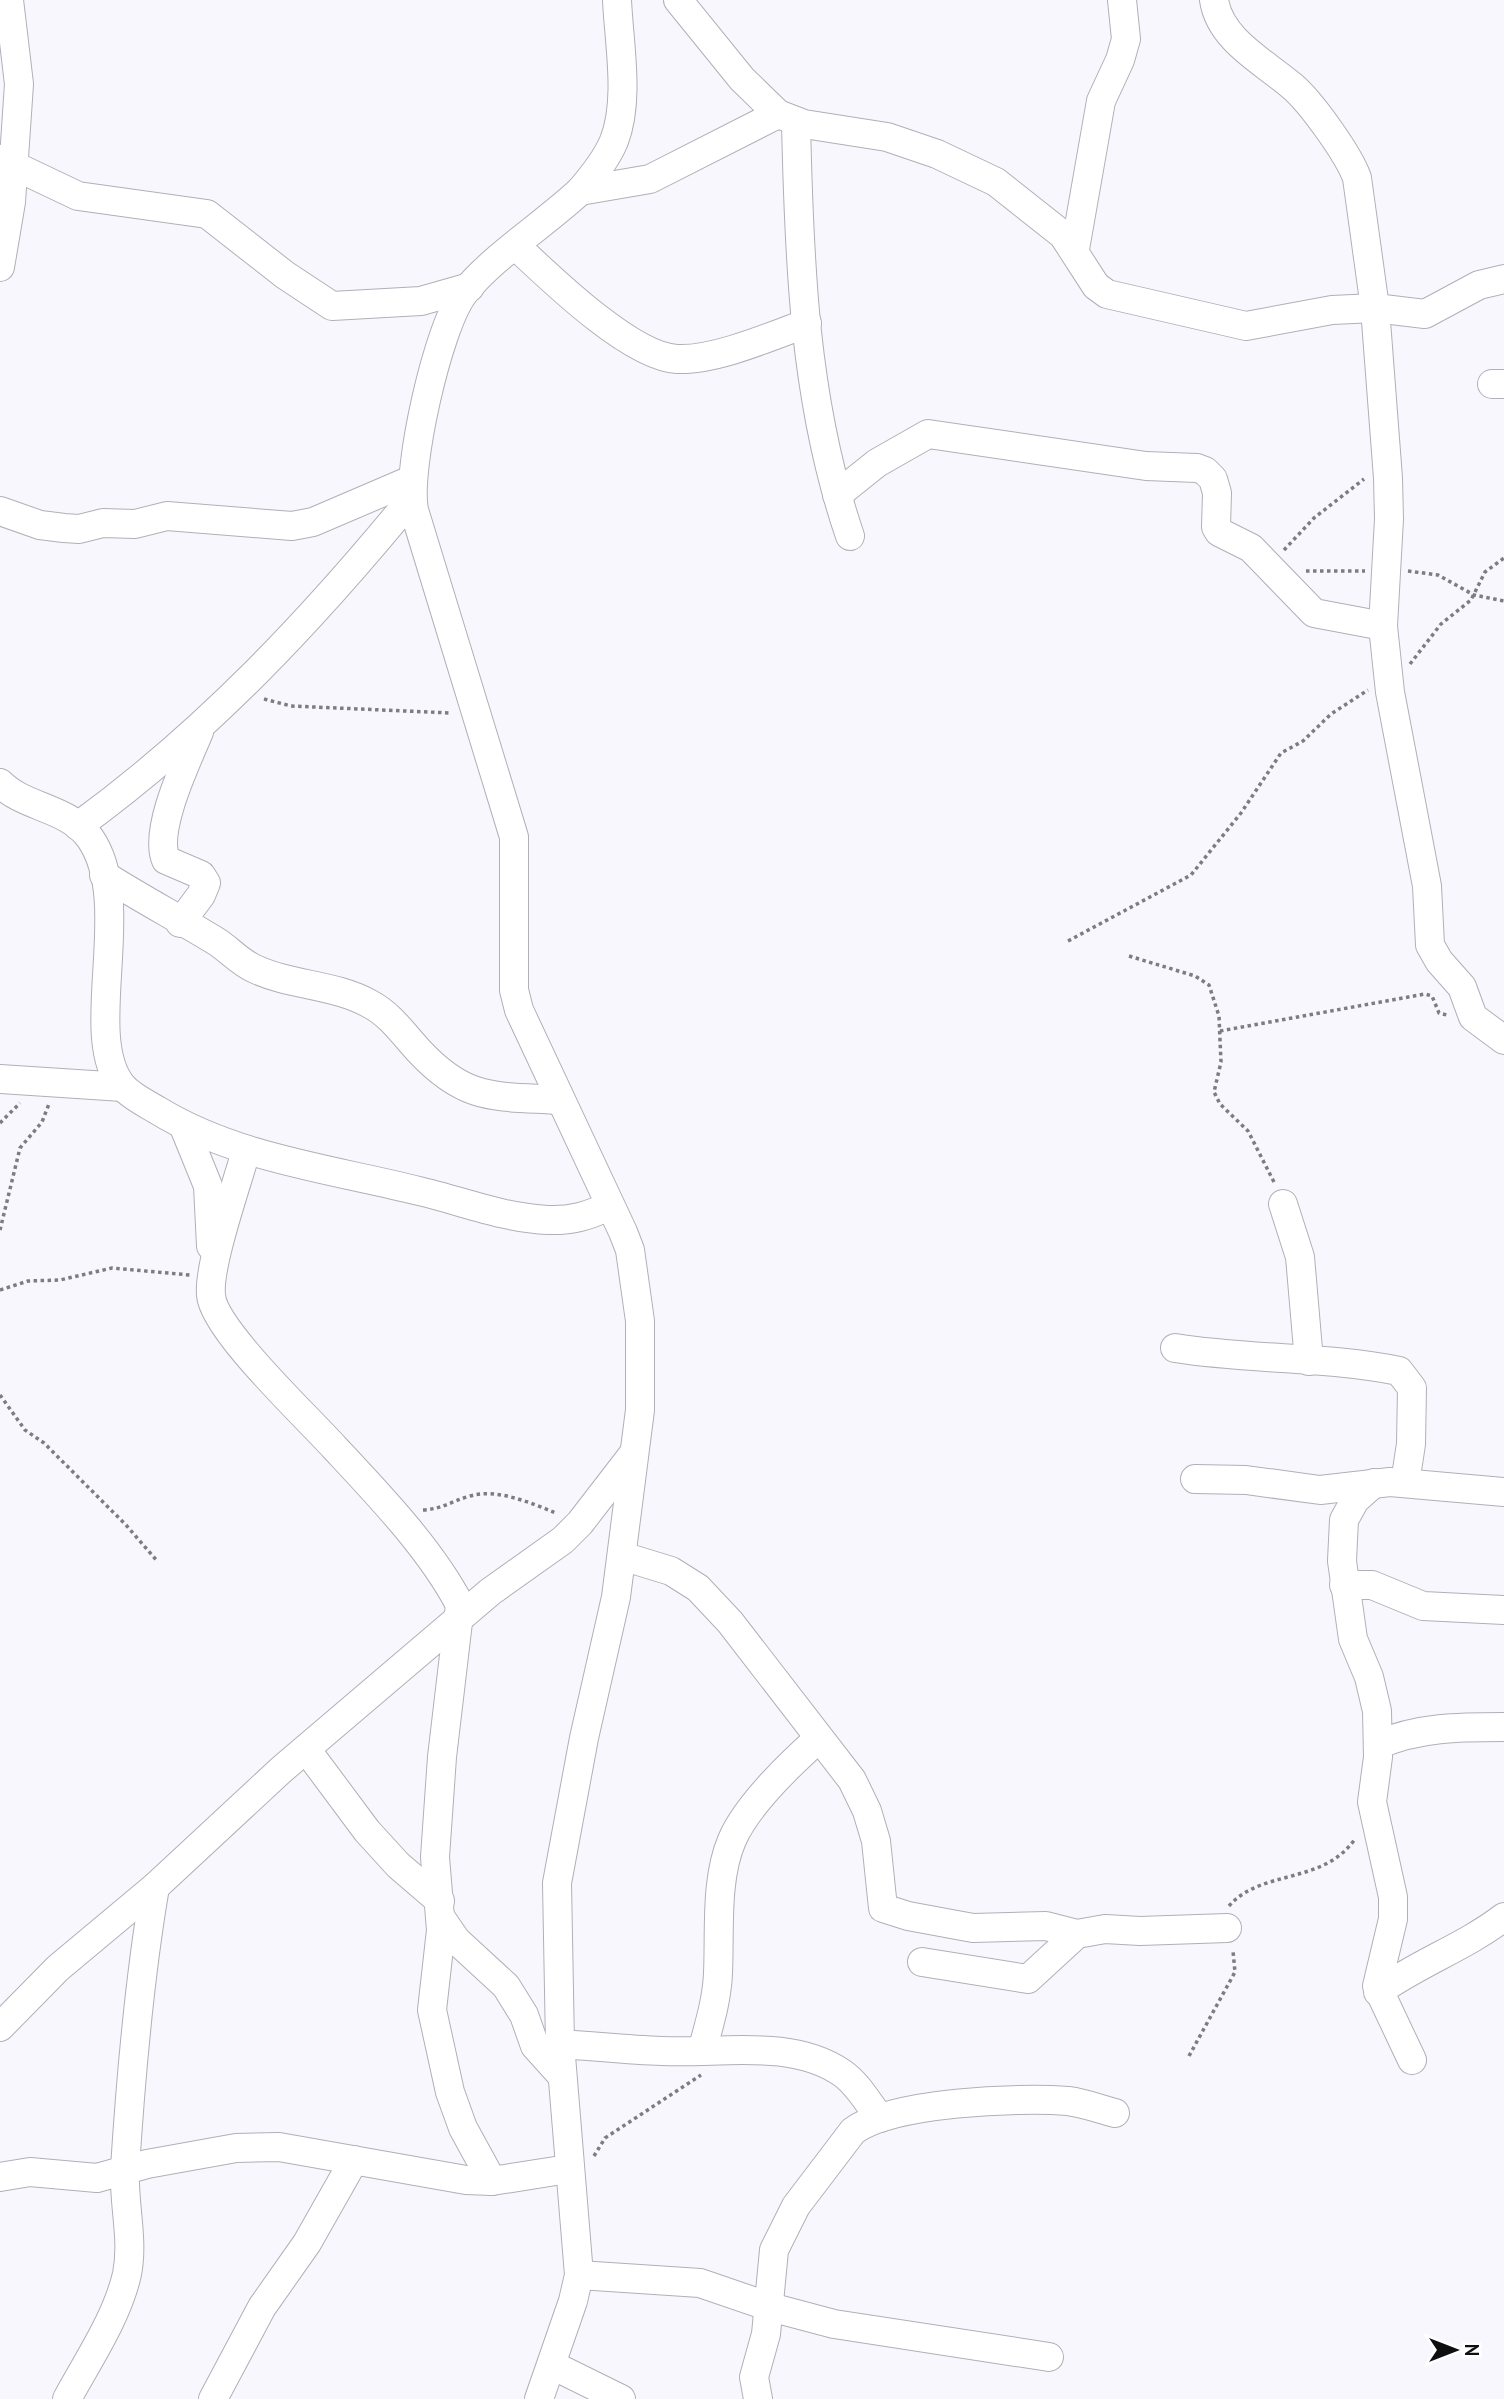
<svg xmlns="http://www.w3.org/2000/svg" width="1504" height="2399" font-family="'PT Sans',sans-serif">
<rect width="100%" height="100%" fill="#f9f7fe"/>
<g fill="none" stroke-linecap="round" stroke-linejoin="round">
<g stroke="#b1afb7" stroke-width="30">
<g id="minor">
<polyline points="678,0 742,79 778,114 804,124 887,137 937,154 996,182 1063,235 1096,286 1107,294 1246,326 1332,310 1375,308 1425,314 1479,285 1504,279"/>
<path d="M1214 0C1220 40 1264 62 1292 86 1311 102 1349 155 1357 178L1375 308 1388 478 1389 519 1383 626 1390 692 1427 886 1430 945 1439 961 1462 987 1473 1017 1504 1040"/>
<path d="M796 122C799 261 804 402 850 536"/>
<polyline points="0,159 78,196 207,214 285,275 332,306 421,301 470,287"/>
<polyline points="580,191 650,179 778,114"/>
<path d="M516 246C550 278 631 357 677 359 714 361 772 336 807 323"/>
<polyline points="1075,249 1101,101 1120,60 1126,39 1122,0"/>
<polyline points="0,267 11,202 19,84 9,0"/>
<polyline points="1492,384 1504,384"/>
<polyline points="837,495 877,463 928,434 1146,466 1197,468 1205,471 1213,479 1217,493 1216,527 1219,532 1251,548 1314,613 1383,626"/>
<polyline points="0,511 40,525 64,528 79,529 103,523 135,524 167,516 292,526 313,522 411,480"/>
<path d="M0 783C24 808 68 807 90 838 136 904 80 1034 122 1086 131 1096 145 1103 157 1110 235 1158 331 1169 419 1191 462 1201 503 1218 548 1220 571 1221 588 1216 609 1206"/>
<path d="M78 826C206 733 312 620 412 498"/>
<path d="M104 875C140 898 178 918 214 940 228 948 238 961 253 968 290 986 335 984 370 1004 391 1015 404 1035 420 1052 467 1102 496 1096 560 1100"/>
<path d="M180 923 201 895 206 883 201 875 166 860C153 830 187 761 199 732"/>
<polyline points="0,1079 123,1087"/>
<polyline points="184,1127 208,1186 211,1246"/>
<path d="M246 1151C237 1184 208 1265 211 1295 213 1329 308 1418 334 1447 377 1493 431 1549 460 1605L442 1757 435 1857 441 1930 432 2010 450 2092 463 2128 492 2181"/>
<polyline points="1283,1204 1300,1257 1309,1361"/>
<path d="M1175 1348C1249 1360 1325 1356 1399 1371L1412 1388 1411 1444 1405 1483"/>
<polyline points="1195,1479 1246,1480 1320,1490 1390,1482 1504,1492"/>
<polyline points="1374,1483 1355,1500 1344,1520 1342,1561 1353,1639 1369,1677 1377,1711 1378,1757 1372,1802 1393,1897 1393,1919 1377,1986 1412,2060"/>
<polyline points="622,1556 671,1571 698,1588 730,1622 852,1780 867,1811 876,1841 883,1908 908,1916 973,1928 1046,1926 1077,1934"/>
<polyline points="1344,1585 1372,1585 1423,1606 1504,1610"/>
<path d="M1378 1745C1417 1727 1461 1727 1504 1727"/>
<polyline points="306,1749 367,1831 398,1865 440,1901"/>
<polyline points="441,1918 456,1940 506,1986 524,2015 535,2046 562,2076"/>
<polyline points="922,1962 1028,1979 1077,1934 1105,1929 1140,1931 1227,1928"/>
<path d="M1378 1992C1418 1963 1465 1947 1504 1917"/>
<polyline points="0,2027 58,1968 155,1887 281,1770 490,1592 563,1540 580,1523 634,1453"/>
<path d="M560 2044C594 2046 628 2050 662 2051 720 2054 791 2038 842 2073 858 2084 868 2103 880 2118"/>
<path d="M702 2051C709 2025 717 2000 718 1973 720 1931 715 1879 732 1840 747 1805 790 1764 818 1739"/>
<polyline points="0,2177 30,2172 97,2178 147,2164 236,2148 279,2147 466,2180 492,2181 568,2169"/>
<polyline points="579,2275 700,2283 770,2307 834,2324 1049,2357"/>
<polyline points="552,2365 621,2399"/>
<path d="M67 2399C88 2360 117 2318 127 2274 134 2239 123 2203 125 2168 131 2074 139 1980 155 1887"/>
<polyline points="213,2399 262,2307 307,2243 354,2160"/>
<path d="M539 2399 573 2301 579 2275 560 2044 557 1883 584 1738 616 1597 640 1410V1321L630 1250 623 1232 519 1010 514 990V837L414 510C406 470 438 326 464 293 491 258 546 223 580 191 593 176 606 160 614 141 630 100 619 44 617 0"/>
<path d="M758 2399 754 2377 766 2334 774 2250 796 2206 853 2131C892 2102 1019 2097 1068 2101 1084 2103 1100 2109 1115 2113"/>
</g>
</g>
<g stroke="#7d7c80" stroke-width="3.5" stroke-dasharray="3.5 3.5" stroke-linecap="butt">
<polyline points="1284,550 1314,518 1364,479"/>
<polyline points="1306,571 1365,571"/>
<polyline points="1408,571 1438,575 1474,595 1504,601"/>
<polyline points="1410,664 1441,624 1471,600 1485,572 1504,558"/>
<polyline points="264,699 291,706 451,713"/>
<polyline points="1068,941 1191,875 1241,813 1281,753 1303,741 1331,714 1368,690"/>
<polyline points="1129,956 1195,976 1209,985 1219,1016 1220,1040 1221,1062 1214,1092 1220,1104 1248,1131 1274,1182"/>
<polyline points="1220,1031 1425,994 1432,996 1439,1013 1447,1015"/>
<polyline points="0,1123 20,1103"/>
<polyline points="0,1230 20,1148 42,1122 49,1104"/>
<polyline points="0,1290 28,1281 60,1280 112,1268 190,1275"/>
<polyline points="0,1395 25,1430 44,1443 126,1525 158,1562"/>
<path d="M423 1510C442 1509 452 1501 470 1496 497 1488 531 1503 556 1513"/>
<path d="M1229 1906C1261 1869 1323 1885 1355 1839"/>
<polyline points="1189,2056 1235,1972 1233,1951"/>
<polyline points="594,2156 605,2138 701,2075"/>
</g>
<use href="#minor" stroke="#fff" stroke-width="28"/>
</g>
<g transform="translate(1455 2350) rotate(90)" stroke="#ffffff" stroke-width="5" paint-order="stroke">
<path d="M0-5L12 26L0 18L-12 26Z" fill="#0f0e11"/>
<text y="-10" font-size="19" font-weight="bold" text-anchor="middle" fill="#0f0e11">N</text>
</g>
</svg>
